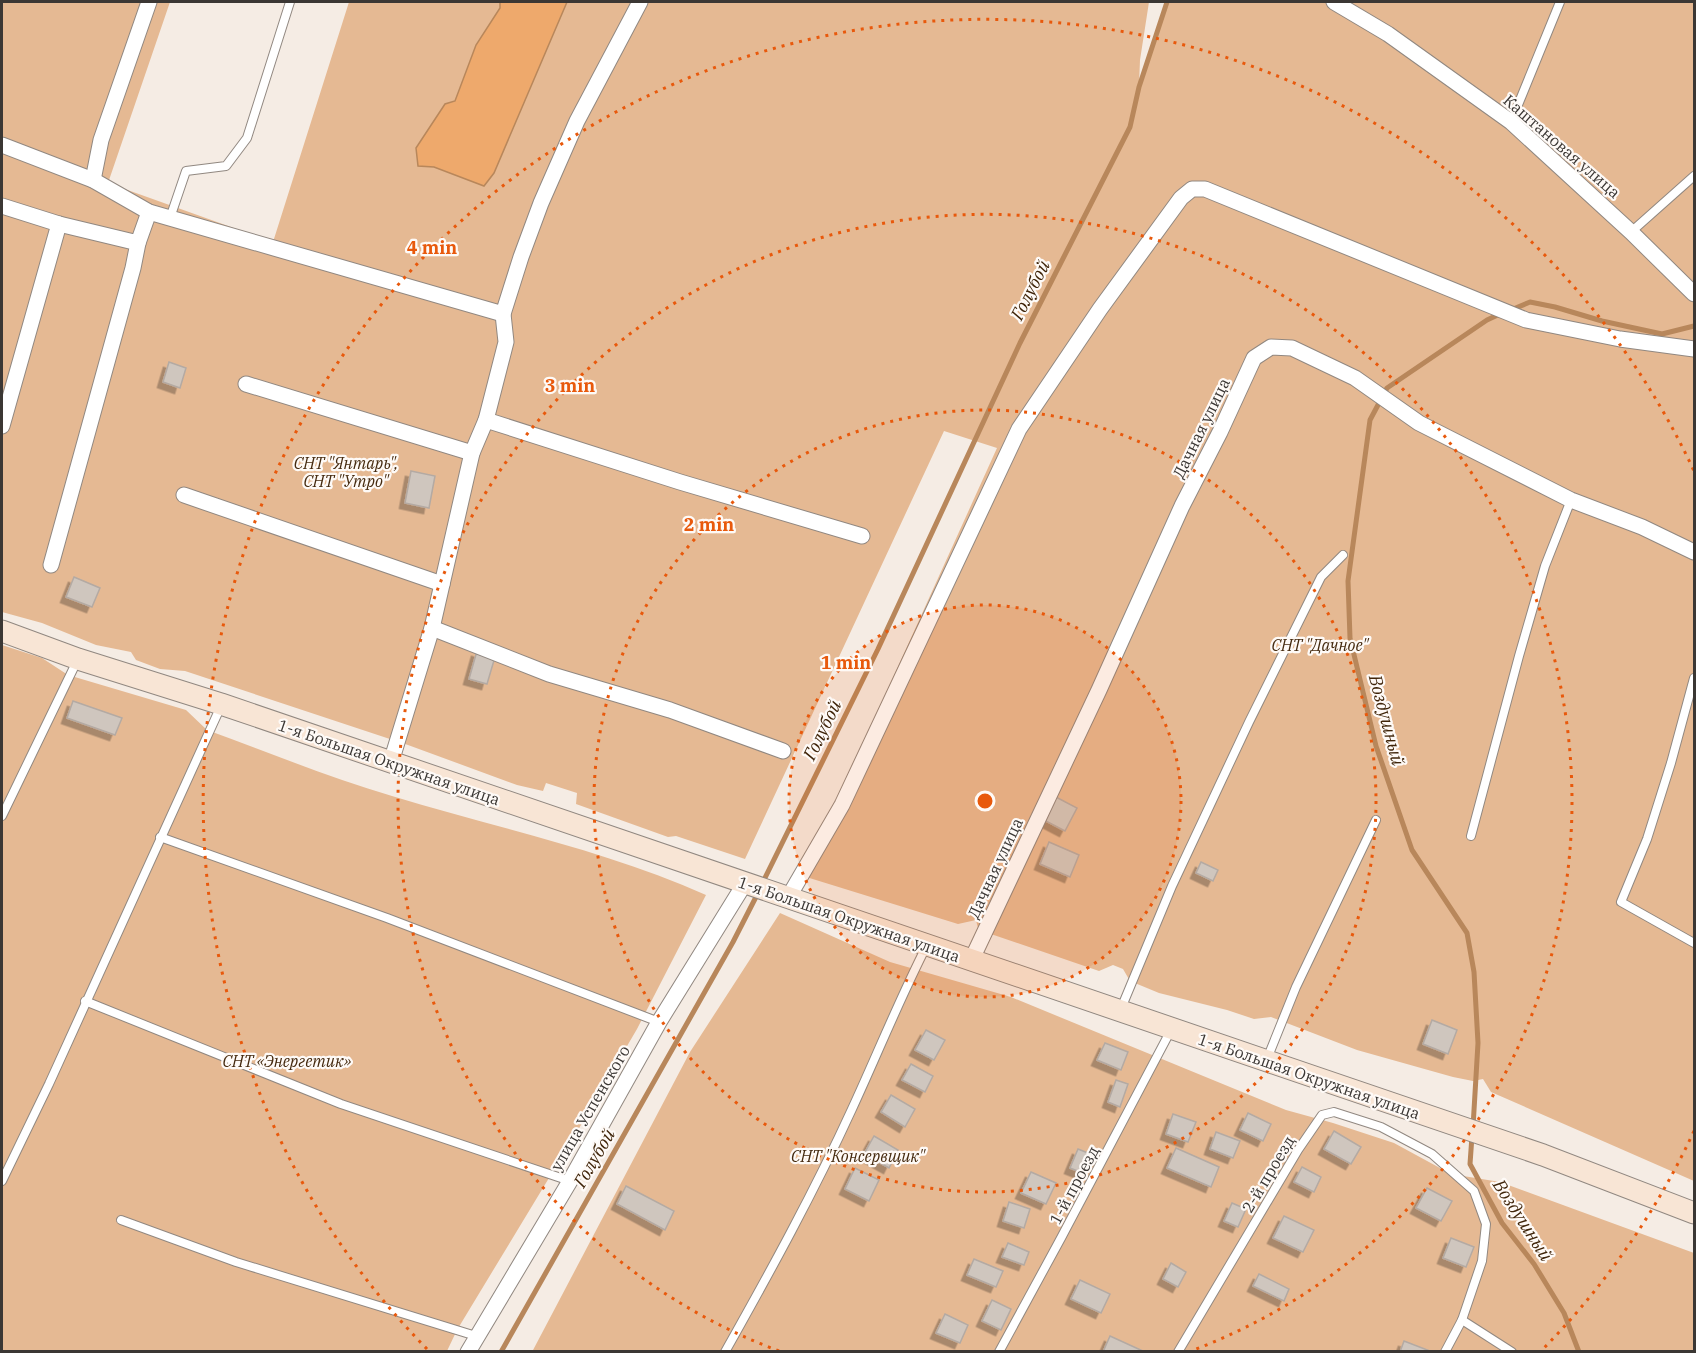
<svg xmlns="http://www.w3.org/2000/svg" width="1696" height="1353" font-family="'IBM Plex Serif',serif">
<defs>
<filter id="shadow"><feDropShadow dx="-5.5" dy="5.5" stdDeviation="0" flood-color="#0004"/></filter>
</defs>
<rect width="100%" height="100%" fill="#f5ece4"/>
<g fill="#e5b993">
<path d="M2 2H170L108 183 273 242 349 2H1149L1140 60 1139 85C1150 58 1157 29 1167 2H1694V1181L1491 1092 1483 1079 1473 1081 1453 1077 1357 1050 1271 1017 1254 1019 1227 1010 1159 993 1130 981 1123 969 1113 965 1099 971 985 932 978 928 976 920 958 924 803 876 857 764 872 724 997 448 944 431 745 859 676 836 668 837 576 804 577 793 546 783 543 791 517 785 408 745 185 671 160 669 136 660 131 652 96 645 42 623 2 612Z"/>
<path d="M2 645 42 658 68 675 186 710 207 730C268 752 330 778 392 796 497 828 606 850 706 895L637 1029 578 1130 457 1330 447 1351H2Z"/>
<polygon points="780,913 890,962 1011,997 1286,1110 1333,1123 1394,1143 1451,1174 1500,1182 1694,1253 1694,1351 532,1352 690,1052"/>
</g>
<polygon fill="#eea96c" stroke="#b8875b" stroke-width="1.5" points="500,2 567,2 494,173 484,186 434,167 418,166 416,148 445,104 455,101 476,45 500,8"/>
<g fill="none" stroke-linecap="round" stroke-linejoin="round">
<g stroke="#b8875b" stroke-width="5">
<polyline points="1511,310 1530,302 1555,307 1602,321 1662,334 1694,326"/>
<polyline points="762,884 878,649 1020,343 1130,127 1139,87 1167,2"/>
<polyline points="1473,1127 1478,1043 1474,972 1467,933 1412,850 1376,746 1350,638 1348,581 1370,420 1387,388 1487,320 1502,313"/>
<polyline points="1472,1136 1470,1164 1502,1223 1534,1264 1564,1313 1579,1352"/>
<polyline points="501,1352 733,942 758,893"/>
</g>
</g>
<g fill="#cfc6be" stroke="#b4aaa3" stroke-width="1.5" filter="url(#shadow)">
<polygon points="169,362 186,368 180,388 163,382"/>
<polygon points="411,471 435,476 429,508 405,503"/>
<polygon points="74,577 100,588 92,607 66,597"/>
<polygon points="477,651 495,657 487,684 469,679"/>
<polygon points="73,701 122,718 115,735 67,718"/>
<polygon points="1054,796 1077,808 1065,831 1042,819"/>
<polygon points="1049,842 1079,855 1070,877 1040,864"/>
<polygon points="1201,862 1218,870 1213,881 1196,873"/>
<polygon points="1432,1020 1457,1030 1448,1054 1423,1044"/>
<polygon points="926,1030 945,1040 934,1060 915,1050"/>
<polygon points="1105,1043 1128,1052 1121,1070 1097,1060"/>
<polygon points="911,1064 933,1076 925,1092 902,1080"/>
<polygon points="1116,1080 1128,1084 1120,1107 1108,1102"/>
<polygon points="891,1095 915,1109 905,1127 881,1112"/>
<polygon points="1248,1113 1271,1124 1263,1141 1240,1130"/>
<polygon points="1173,1114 1196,1122 1188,1142 1166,1134"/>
<polygon points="1334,1131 1361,1147 1351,1164 1324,1149"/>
<polygon points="1216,1132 1240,1141 1233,1158 1210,1149"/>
<polygon points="874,1136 898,1150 889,1168 864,1154"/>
<polygon points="1176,1148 1219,1167 1211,1187 1167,1168"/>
<polygon points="1078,1149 1093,1155 1085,1174 1070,1168"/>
<polygon points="1302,1167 1321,1177 1314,1192 1294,1182"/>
<polygon points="855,1168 879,1180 869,1201 845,1189"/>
<polygon points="1031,1172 1056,1183 1046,1204 1021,1193"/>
<polygon points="626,1186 674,1211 665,1230 617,1204"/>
<polygon points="1427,1188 1452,1201 1441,1221 1416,1208"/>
<polygon points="1009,1202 1030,1209 1024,1228 1003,1221"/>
<polygon points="1232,1203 1246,1209 1238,1227 1224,1221"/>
<polygon points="1284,1216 1314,1230 1303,1252 1273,1238"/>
<polygon points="1451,1238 1474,1247 1466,1267 1443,1258"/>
<polygon points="1008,1243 1029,1252 1024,1265 1002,1257"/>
<polygon points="974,1259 1003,1271 996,1287 967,1275"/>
<polygon points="1171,1263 1186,1272 1178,1287 1163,1279"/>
<polygon points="1259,1274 1289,1289 1284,1301 1253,1286"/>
<polygon points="1080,1280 1110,1294 1101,1313 1071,1299"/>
<polygon points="992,1300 1011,1309 1001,1330 982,1321"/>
<polygon points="945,1314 968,1325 960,1343 936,1333"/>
<polygon points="1110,1336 1145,1352 1103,1352"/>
<polygon points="1404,1341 1430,1351 1430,1352 1400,1352"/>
</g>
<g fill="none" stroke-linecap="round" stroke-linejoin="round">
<g stroke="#918881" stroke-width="10">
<g id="lane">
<polyline points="1511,122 1560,2"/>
<polyline points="170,218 186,171 226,166 247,138 290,2"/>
<polyline points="1631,232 1694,176"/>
<polyline points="1694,678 1671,763 1647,839 1621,902 1694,943"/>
<polyline points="2,816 77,661"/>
<polyline points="1471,836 1519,656 1545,566 1571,500"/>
<polyline points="160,837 387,918 659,1022"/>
<polyline points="85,1001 341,1104 570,1181"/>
<polyline points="1120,1011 1172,886 1249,722 1321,577 1343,555"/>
<polyline points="1267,1059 1296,987 1376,820"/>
<polyline points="2,1181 49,1084 221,706"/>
<polyline points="121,1220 236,1262 476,1336"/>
<polyline points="1462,1320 1512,1352"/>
<path d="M725 1352C770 1272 814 1192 852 1109 877 1055 899 1000 926 947"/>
<polyline points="999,1352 1061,1238 1171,1030"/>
<polyline points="1178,1352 1298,1150 1322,1115 1334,1112 1381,1127 1432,1154 1474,1191 1486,1224 1482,1261 1462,1320 1445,1352"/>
</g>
</g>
<g stroke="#918881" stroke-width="17">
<g id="street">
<polyline points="1334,2 1388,34 1511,122 1631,232 1694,294"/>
<polyline points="2,145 93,180 149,212 503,314"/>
<polyline points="93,180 101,140 149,2"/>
<polyline points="2,206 59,224 138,243 149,212"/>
<polyline points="246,384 472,453"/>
<polyline points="486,420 680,482 862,536"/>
<polyline points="2,426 59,224"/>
<polyline points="184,495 442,584"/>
<polyline points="51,565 133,268 138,243"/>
<polyline points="432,628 549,674 670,710 783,751"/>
<polyline points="391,762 432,628 472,453 486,420 506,342 503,314 521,257 541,203 577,121 640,2"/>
<polyline points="788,898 842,805 1019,429 1100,309 1181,198 1192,189 1205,189 1526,320 1620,339 1694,349"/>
<polyline points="971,961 1099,690 1182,506 1220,432 1254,358 1271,347 1292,348 1355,378 1419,423 1571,500 1642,527 1694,552"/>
<polyline points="468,1352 570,1181 659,1022 745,883"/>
</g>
</g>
<g stroke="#918881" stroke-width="23">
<polyline id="secondary" points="2,631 78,659 221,704 1543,1155 1694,1213"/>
</g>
<use href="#lane" stroke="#fff" stroke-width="8"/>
<use href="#street" stroke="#fff" stroke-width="15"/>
<use href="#secondary" stroke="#f8e5d5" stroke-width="21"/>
</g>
<circle cx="985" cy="801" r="196" fill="#e8590c" fill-opacity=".12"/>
<g fill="none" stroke="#e8590c" stroke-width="3" stroke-dasharray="3 6">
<circle cx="985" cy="801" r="196"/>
<circle cx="985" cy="801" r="391"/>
<path d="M779 1351A587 587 0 1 1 1191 1351"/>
<path d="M1694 1131A782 782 0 0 1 1543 1349M427 1349A782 782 0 1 1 1694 471"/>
</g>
<g text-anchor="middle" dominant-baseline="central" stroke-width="4.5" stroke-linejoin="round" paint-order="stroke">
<g font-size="16" fill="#3b3734" stroke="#fefaf7">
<text transform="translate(1562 146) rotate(41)">Каштановая улица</text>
<text transform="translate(1201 428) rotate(-64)">Дачная улица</text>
<text transform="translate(389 762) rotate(19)">1-я Большая Окружная улица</text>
<text transform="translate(995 868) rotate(-65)">Дачная улица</text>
<text transform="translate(849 919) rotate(19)">1-я Большая Окружная улица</text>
<text transform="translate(1309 1076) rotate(19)">1-я Большая Окружная улица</text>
<text transform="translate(590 1108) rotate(-60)">улица Успенского</text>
<text transform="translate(1268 1174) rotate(-59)">2-й проезд</text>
<text transform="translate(1074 1185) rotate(-62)">1-й проезд</text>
</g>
<g font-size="16" font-style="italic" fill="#452a0f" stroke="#fefaf7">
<text x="346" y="463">СНТ "Янтарь",<tspan x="346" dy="18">СНТ "Утро"</tspan></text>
<text x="1320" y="645">СНТ "Дачное"</text>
<text x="287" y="1061">СНТ «Энергетик»</text>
<text x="858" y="1156">СНТ "Консервщик"</text>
</g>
<g font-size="18" font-style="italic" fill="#3f2409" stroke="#fefaf7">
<text transform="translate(1030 290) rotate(-63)">Голубой</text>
<text transform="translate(1387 720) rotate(75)">Воздушный</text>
<text transform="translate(822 730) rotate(-64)">Голубой</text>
<text transform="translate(594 1158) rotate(-60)">Голубой</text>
<text transform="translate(1523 1220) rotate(57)">Воздушный</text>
</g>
</g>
<circle cx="985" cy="801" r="9" fill="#e8590c" stroke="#fefaf7" stroke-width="3"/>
<g font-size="18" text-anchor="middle" font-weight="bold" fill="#e8590c" stroke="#fefaf7" stroke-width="4.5" stroke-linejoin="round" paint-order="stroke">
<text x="432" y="254">4 min</text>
<text x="570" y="392">3 min</text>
<text x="709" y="531">2 min</text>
<text x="846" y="669">1 min</text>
</g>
<rect width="1696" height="1353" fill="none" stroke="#3b3734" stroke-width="6"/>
</svg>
